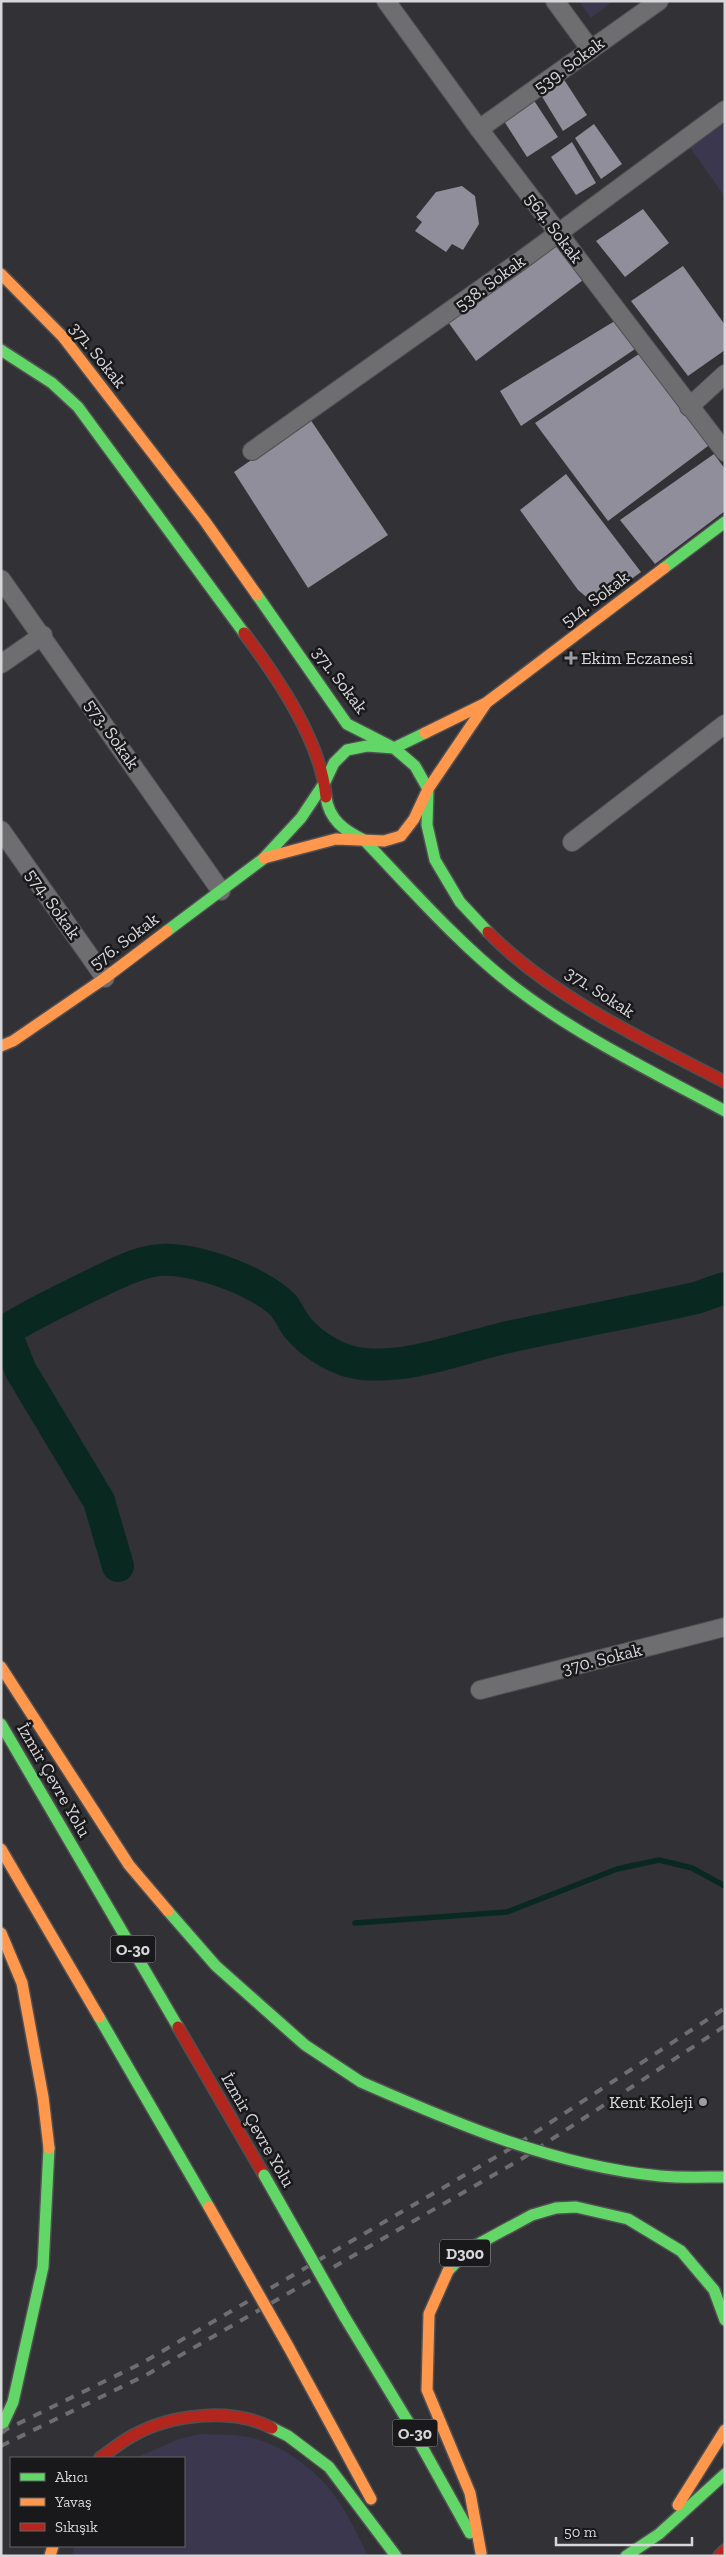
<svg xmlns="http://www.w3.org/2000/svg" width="726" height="2557" font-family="'Zilla Slab',serif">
<rect width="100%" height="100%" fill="#323135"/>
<g fill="#3b374f">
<polygon points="579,1 613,1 591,18"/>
<polygon points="725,118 725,197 689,146"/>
<path d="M201 2434C214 2435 229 2434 243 2436 282 2442 321 2473 341 2505 352 2521 359 2539 368 2556H72L74 2546H184V2458H135L179 2439Z"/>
</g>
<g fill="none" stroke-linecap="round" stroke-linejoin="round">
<polyline stroke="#092820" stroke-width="5.5" points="355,1923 507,1912 617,1869 659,1860 692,1868 725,1886"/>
<path stroke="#092820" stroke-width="32" d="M118 1566 99 1501 21 1371 5 1331C33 1313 62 1300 92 1285 111 1276 131 1265 152 1261 187 1254 259 1280 284 1306 289 1313 293 1322 298 1328 313 1346 340 1362 363 1364 411 1368 458 1349 504 1338 567 1324 632 1312 696 1298L725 1288"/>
</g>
<g fill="#908e9a">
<polygon points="563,78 587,115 563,131 541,95"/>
<polygon points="533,99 558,137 527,157 504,121"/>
<polygon points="594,124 622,164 601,179 575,138"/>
<polygon points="572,142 596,183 576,195 551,157"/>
<polygon points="462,186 475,196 479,224 463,250 452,244 446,252 415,231 422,222 416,217 436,192"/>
<polygon points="643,209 669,243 625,277 596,241"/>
<polygon points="558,237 587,277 476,361 446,319"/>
<polygon points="683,266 725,325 725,350 688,376 631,301"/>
<polygon points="618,319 638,347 521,426 500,391"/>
<polygon points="642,352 712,443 608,521 535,423"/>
<polygon points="310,419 388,535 308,588 234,472"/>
<polygon points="714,454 725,469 725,511 655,564 620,520"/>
<polygon points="566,474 641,572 596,605 578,590 520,510"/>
</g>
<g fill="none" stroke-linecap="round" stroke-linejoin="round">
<g stroke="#504f52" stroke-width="20">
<g id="street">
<polyline points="386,1 479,129 725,452"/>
<polyline points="555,1 591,50"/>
<polyline points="479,129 659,1"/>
<polyline points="689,407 725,374"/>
<polyline points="252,451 519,262 725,110"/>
<polyline points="1,579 221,891"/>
<polyline points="1,664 43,635"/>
<polyline points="1,830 105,978"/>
<polyline points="572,842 725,724"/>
<polyline points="480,1690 725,1627"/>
</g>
</g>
<g stroke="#504f52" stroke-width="14">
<g id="fast">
<polyline points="1,350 52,383 78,407 244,633"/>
<polyline points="664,568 725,522"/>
<polyline points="257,595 347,724 394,748 415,766 428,789 427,825 435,860 460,902 488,932"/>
<path d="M326 797C329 820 345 831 364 840 412 890 458 943 513 986 578 1036 653 1072 725 1111"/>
<polyline points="167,931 263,859 301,818 325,782 334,763 347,750 367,746 394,748 425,733"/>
<polyline points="1,1724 178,2027"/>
<polyline points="168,1911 216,1966 305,2045 361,2082"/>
<polyline points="99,2017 209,2207"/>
<polyline points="448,2271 469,2249 532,2215 556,2208 576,2207 628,2219 681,2251 714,2290 725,2320"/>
<polyline points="344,2316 407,2420 470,2533"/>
<polyline points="1,2428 13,2402 43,2267 49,2148"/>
<polyline points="272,2428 288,2436 329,2467 396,2556"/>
<polyline points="626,2556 659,2534 725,2474"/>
</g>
</g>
<g stroke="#504f52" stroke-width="14">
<g id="slow">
<polyline points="1,274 63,337 204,520 257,595"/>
<polyline points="425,733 486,703 664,568"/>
<polyline points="264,858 336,839 384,841 401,836 414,819 428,789 485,705"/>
<polyline points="1,1046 13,1041 105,978 167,931"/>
<polyline points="1,1667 129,1865 168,1911"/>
<polyline points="1,1849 99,2017"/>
<polyline points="1,1933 22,1983 43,2097 49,2148"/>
<polyline points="448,2271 429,2314 427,2390 470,2493 481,2553"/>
<polyline points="288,2346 371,2499"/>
<polyline points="678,2505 725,2430"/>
<polyline points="50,2556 53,2546"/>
</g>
</g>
<g stroke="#504f52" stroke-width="14">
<g id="jam">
<path d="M244 633C277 677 321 741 326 797"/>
<path d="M488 932C550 996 646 1041 725 1082"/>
<polyline points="178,2027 264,2175"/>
<path d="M100 2458C110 2451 121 2442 132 2436 171 2414 232 2407 272 2428"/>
<polyline points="719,2556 725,2550"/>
</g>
</g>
<use href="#street" stroke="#6e6d70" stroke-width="18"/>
<use href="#fast" stroke="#63d668" stroke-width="11"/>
<use href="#slow" stroke="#ff974d" stroke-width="11"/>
<use href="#jam" stroke="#b3261e" stroke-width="11"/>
<g stroke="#6e6d70" stroke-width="4" stroke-dasharray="9 9" stroke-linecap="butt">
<polyline points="1,2432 142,2363 513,2147 725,2008"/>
<polyline points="1,2446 148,2374 523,2158 725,2026"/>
</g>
<g stroke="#504f52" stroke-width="14" stroke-linecap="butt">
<g id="fast-bridge">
<path d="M361 2082C457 2124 555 2166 660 2176 682 2178 704 2177 725 2177"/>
<polyline points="264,2175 344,2316"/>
</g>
</g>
<g stroke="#504f52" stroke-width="14" stroke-linecap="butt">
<polyline id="slow-bridge" points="209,2207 288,2346"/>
</g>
<use href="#fast-bridge" stroke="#63d668" stroke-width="11"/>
<use href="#slow-bridge" stroke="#ff974d" stroke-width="11"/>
</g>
<g fill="#9d9da0" stroke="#19191b" stroke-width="2">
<path d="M568.5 650.5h5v5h5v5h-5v5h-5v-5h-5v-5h5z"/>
<circle cx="703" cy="2102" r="5"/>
</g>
<g text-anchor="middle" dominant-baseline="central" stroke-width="5" stroke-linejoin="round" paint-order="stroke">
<g fill="#19191b" stroke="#9e9ea1" stroke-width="1">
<rect x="110.5" y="1935.5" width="45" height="27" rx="4"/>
<rect x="440" y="2239.5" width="50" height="27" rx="4"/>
<rect x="392.5" y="2419.5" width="45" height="27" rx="4"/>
</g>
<g font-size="16" font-weight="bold" fill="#d7d7da">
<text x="133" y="1949">O-30</text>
<text x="465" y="2253">D300</text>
<text x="415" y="2433">O-30</text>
</g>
<g font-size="18" fill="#d7d7da" stroke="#19191b">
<text transform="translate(569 65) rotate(-36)">539. Sokak</text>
<text transform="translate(554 228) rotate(53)">564. Sokak</text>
<text transform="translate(490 283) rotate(-36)">538. Sokak</text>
<text transform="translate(98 355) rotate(51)">371. Sokak</text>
<text transform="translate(595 599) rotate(-37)">514. Sokak</text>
<text transform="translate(340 680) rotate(53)">371. Sokak</text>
<text transform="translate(112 734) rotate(55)">573. Sokak</text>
<text transform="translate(53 904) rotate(55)">574. Sokak</text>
<text transform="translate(124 941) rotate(-37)">576. Sokak</text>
<text transform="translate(600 992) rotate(33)">371. Sokak</text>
<text transform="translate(602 1659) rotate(-14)">370. Sokak</text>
<text transform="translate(54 1780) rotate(60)">İzmir Çevre Yolu</text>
<text transform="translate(258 2130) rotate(60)">İzmir Çevre Yolu</text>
</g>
<g font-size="18" fill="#d7d7da" stroke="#19191b" text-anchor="start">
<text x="581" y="658">Ekim Eczanesi</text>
<text x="693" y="2102" text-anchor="end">Kent Koleji</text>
</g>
</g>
<rect width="726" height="2557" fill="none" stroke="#d7d7da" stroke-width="5"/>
<rect x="10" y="2457" width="175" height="90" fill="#19191b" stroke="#656567"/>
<rect x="20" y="2473" width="25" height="8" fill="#63d668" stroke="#656567"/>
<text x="55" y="2482" font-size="15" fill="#d7d7da">Akıcı</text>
<rect x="20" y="2498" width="25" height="8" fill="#ff974d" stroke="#656567"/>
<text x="55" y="2507" font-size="15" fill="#d7d7da">Yavaş</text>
<rect x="20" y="2523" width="25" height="8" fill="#b3261e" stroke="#656567"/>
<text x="55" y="2532" font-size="15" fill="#d7d7da">Sıkışık</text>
<path d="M556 2537v8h136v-8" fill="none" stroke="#d7d7da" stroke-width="2.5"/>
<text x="564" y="2537" font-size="15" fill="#d7d7da" stroke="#19191b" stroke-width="4" paint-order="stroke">50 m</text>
</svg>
